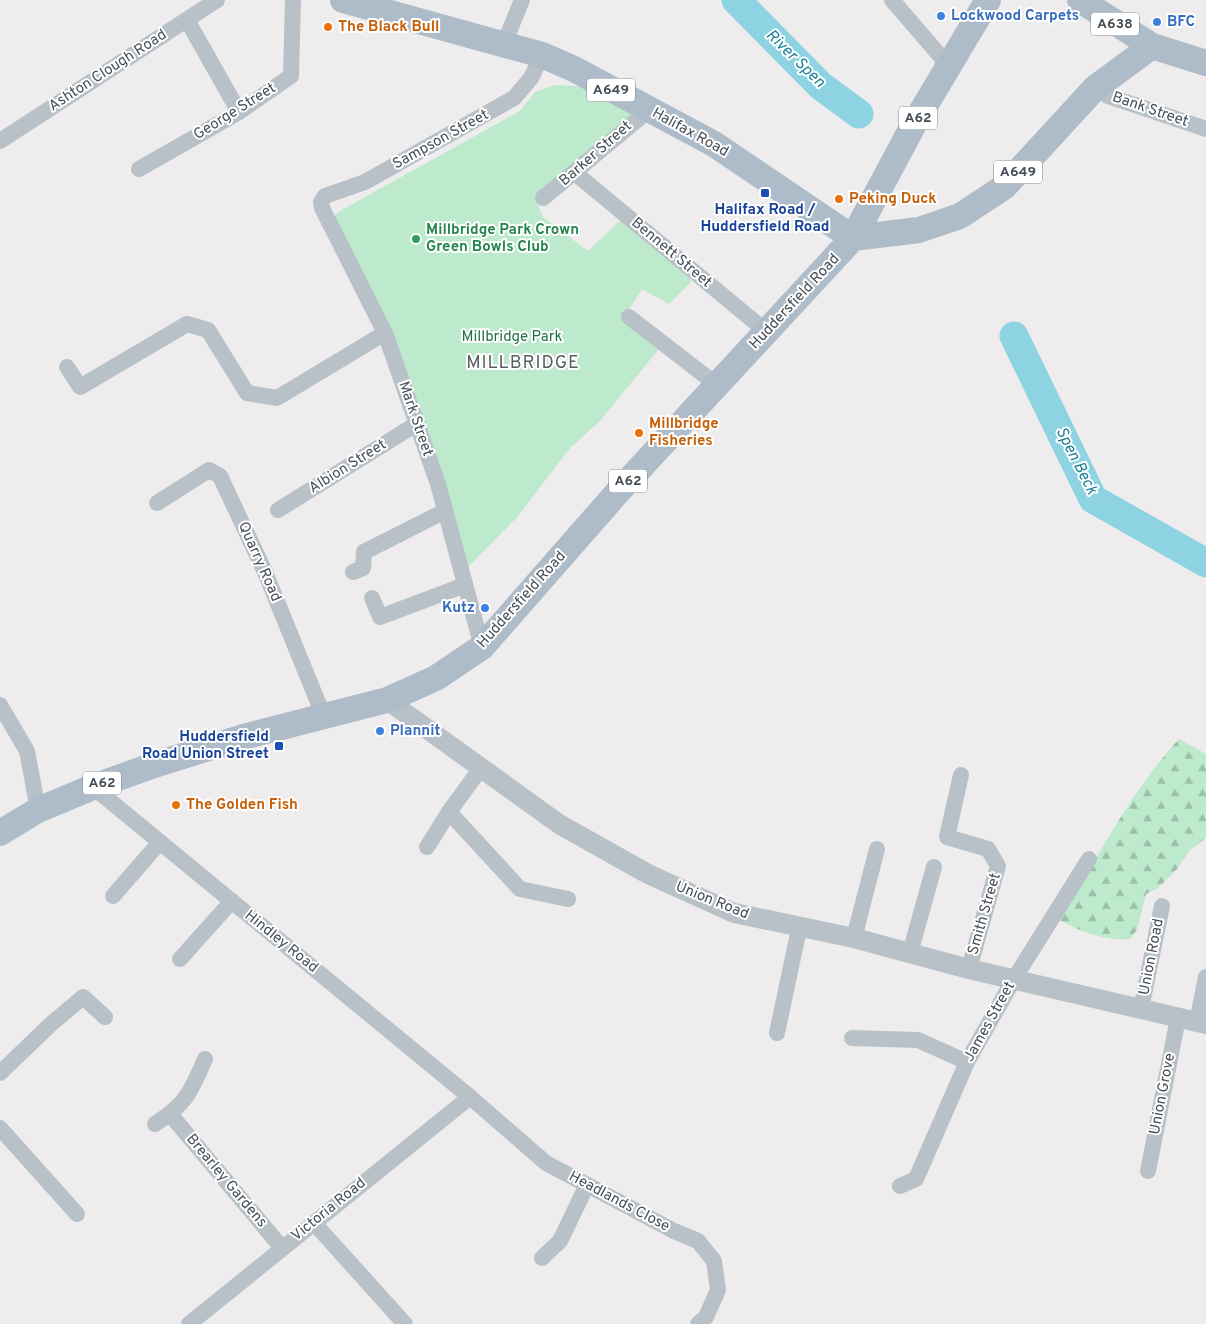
<svg xmlns="http://www.w3.org/2000/svg" width="1206" height="1324" font-family="Overpass,sans-serif">
<defs>
<pattern id="forest-firs" width="22" height="20" patternUnits="userSpaceOnUse" patternTransform="scale(1.25)"><rect width="22" height="20" fill="#bde9cc"/><path d="M5 1l3.5 6h-7zM16 11l3.5 6h-7z" fill="#9bbfa8"/></pattern>
</defs>
<rect width="100%" height="100%" fill="#eeecec"/>
<path fill="url(#forest-firs)" d="M1179 739 1206 754V838L1189 851 1177 869 1158 888 1146 894 1137 930 1130 939C1105 941 1080 932 1058 919 1099 858 1129 793 1179 739Z"/>
<polygon fill="#bde9cc" points="555,85 593,87 641,108 541,194 538,206 543,217 588,251 621,220 667,257 692,281 669,304 642,289 627,313 663,344 599,422 570,448 518,516 465,570 333,217 340,211 520,111 535,92"/>
<g fill="none" stroke-linecap="round" stroke-linejoin="round">
<g stroke="#8ed3e2" stroke-width="29">
<polyline points="736,0 821,86 859,114"/>
<polyline points="1014,336 1093,499 1206,563"/>
</g>
<g stroke="#b8c1c7" stroke-width="16">
<polyline points="892,0 948,65"/>
<polyline points="187,20 239,112"/>
<polyline points="504,44 522,0"/>
<polyline points="1095,88 1108,96 1206,129"/>
<polyline points="0,141 217,0"/>
<polyline points="139,169 239,112 291,76 293,0"/>
<polyline points="575,173 767,332"/>
<polyline points="543,198 649,110"/>
<polyline points="629,317 717,385"/>
<polyline points="67,367 80,387 187,324 208,330 247,393 277,398 385,333"/>
<polyline points="157,503 209,470 220,476 265,572 324,717"/>
<polyline points="278,510 418,423"/>
<polyline points="353,572 363,568 364,552 445,511"/>
<polyline points="372,598 380,617 465,585"/>
<polyline points="482,647 438,484 385,333 322,208 321,202 325,196 365,182 514,98 531,78 542,55"/>
<polyline points="0,705 27,751 38,810"/>
<polyline points="481,768 449,812 520,889 568,899"/>
<polyline points="961,775 947,837 988,849 998,866 969,969"/>
<polyline points="93,787 470,1097 546,1163 674,1231 698,1241 714,1261 718,1290 706,1317 698,1324"/>
<polyline points="427,847 449,812"/>
<polyline points="113,896 160,842"/>
<polyline points="854,938 877,849"/>
<polyline points="910,953 934,867"/>
<polyline points="180,959 232,901"/>
<polyline points="1141,1009 1162,906"/>
<polyline points="1197,1022 1206,977"/>
<polyline points="777,1033 799,929"/>
<polyline points="852,1038 918,1040 967,1062"/>
<polyline points="0,1073 50,1025 83,997 105,1017"/>
<polyline points="170,1114 282,1248"/>
<path d="M155 1124C187 1103 190 1093 205 1059"/>
<polyline points="0,1128 77,1214"/>
<polyline points="1148,1171 1178,1018"/>
<polyline points="900,1186 916,1179 967,1062 1014,979 1089,859"/>
<polyline points="314,1223 405,1324"/>
<polyline points="542,1258 560,1241 587,1185"/>
<polyline points="189,1324 470,1097"/>
</g>
<polyline stroke="#b8c1c7" stroke-width="20" points="387,700 559,824 648,874 734,913 854,938 969,969 1206,1024"/>
<g stroke="#adbcc8" stroke-width="26">
<polyline points="343,0 542,55 574,69 714,144 853,238"/>
<polyline points="1080,0 1152,46 1206,63"/>
<polyline points="853,238 919,230 960,216 1004,187 1095,88 1152,46"/>
<polyline points="0,833 38,810 93,787 154,765 247,736 387,700 436,678 482,647 616,494 853,238 914,124 988,0"/>
</g>
</g>
<g fill="#3f7fe0" stroke="#fff" stroke-width="2">
<circle cx="941" cy="16" r="5"/>
<circle cx="1157" cy="22" r="5"/>
<circle cx="485" cy="608" r="5"/>
<circle cx="380" cy="731" r="5"/>
</g>
<g fill="#e8710a" stroke="#fff" stroke-width="2">
<circle cx="328" cy="27" r="5"/>
<circle cx="839" cy="199" r="5"/>
<circle cx="639" cy="433" r="5"/>
<circle cx="176" cy="805" r="5"/>
</g>
<g fill="#1a4fb4" stroke="#fff" stroke-width="2">
<rect x="760" y="188" width="10" height="10" rx="2.5"/>
<rect x="274" y="741" width="10" height="10" rx="2.5"/>
</g>
<circle fill="#2e9e5b" stroke="#fff" stroke-width="2" cx="416" cy="239" r="5"/>
<g text-anchor="middle" dominant-baseline="central" stroke-width="4" stroke-linejoin="round" paint-order="stroke">
<g fill="#fff" stroke="#7e8489" stroke-width="1">
<rect x="1091" y="12.5" width="48" height="23" rx="4"/>
<rect x="587" y="78.5" width="48" height="23" rx="4"/>
<rect x="899" y="106.5" width="38" height="23" rx="4"/>
<rect x="994" y="160.5" width="48" height="23" rx="4"/>
<rect x="609" y="469.5" width="38" height="23" rx="4"/>
<rect x="83" y="771.5" width="38" height="23" rx="4"/>
</g>
<g font-size="14" font-weight="bold" fill="#464f57">
<text x="1115" y="24">A638</text>
<text x="611" y="90">A649</text>
<text x="918" y="118">A62</text>
<text x="1018" y="172">A649</text>
<text x="628" y="481">A62</text>
<text x="102" y="783">A62</text>
</g>
<g font-size="15" font-weight="bold" fill="#366cbe" stroke="#fff" text-anchor="start">
<text x="951" y="16">Lockwood Carpets</text>
<text x="1167" y="22">BFC</text>
<text x="475" y="608" text-anchor="end">Kutz</text>
<text x="390" y="731">Plannit</text>
</g>
<g font-size="15" font-weight="bold" fill="#c56008" stroke="#fff" text-anchor="start">
<text x="338" y="27">The Black Bull</text>
<text x="849" y="199">Peking Duck</text>
<text x="649" y="424">Millbridge<tspan x="649" dy="17">Fisheries</tspan></text>
<text x="186" y="805">The Golden Fish</text>
</g>
<g font-size="15" fill="#464f57" stroke="#fff">
<text transform="translate(108 71) rotate(-33)">Ashton Clough Road</text>
<text transform="translate(1150 110) rotate(19)">Bank Street</text>
<text transform="translate(235 112) rotate(-32)">George Street</text>
<text transform="translate(690 133) rotate(29)">Halifax Road</text>
<text transform="translate(441 140) rotate(-29)">Sampson Street</text>
<text transform="translate(596 154) rotate(-41)">Barker Street</text>
<text transform="translate(671 253) rotate(40)">Bennett Street</text>
<text transform="translate(795 302) rotate(-47)">Huddersfield Road</text>
<text transform="translate(415 419) rotate(71)">Mark Street</text>
<text transform="translate(348 467) rotate(-32)">Albion Street</text>
<text transform="translate(259 562) rotate(66)">Quarry Road</text>
<text transform="translate(522 600) rotate(-48)">Huddersfield Road</text>
<text transform="translate(712 901) rotate(22)">Union Road</text>
<text transform="translate(985 914) rotate(-74)">Smith Street</text>
<text transform="translate(281 942) rotate(39)">Hindley Road</text>
<text transform="translate(1152 957) rotate(-79)">Union Road</text>
<text transform="translate(990 1022) rotate(-61)">James Street</text>
<text transform="translate(1163 1094) rotate(-79)">Union Grove</text>
<text transform="translate(226 1181) rotate(50)">Brearley Gardens</text>
<text transform="translate(619 1202) rotate(28)">Headlands Close</text>
<text transform="translate(329 1210) rotate(-39)">Victoria Road</text>
</g>
<g font-size="15" font-weight="bold" fill="#164399" stroke="#fff">
<text x="765" y="210">Halifax Road /<tspan x="765" dy="17">Huddersfield Road</tspan></text>
<text x="269" y="737" text-anchor="end">Huddersfield<tspan x="269" dy="17">Road Union Street</tspan></text>
</g>
<g font-size="15" font-weight="bold" fill="#27864d" stroke="#fff" text-anchor="start">
<text x="426" y="230">Millbridge Park Crown<tspan x="426" dy="17">Green Bowls Club</tspan></text>
</g>
<g font-size="15" fill="#1f7045" stroke="#fff">
<text x="512" y="337">Millbridge Park</text>
</g>
<g font-size="16" font-style="italic" fill="#1a8196" stroke="#fff">
<text transform="translate(795 59) rotate(44)">River Spen</text>
<text transform="translate(1076 461) rotate(63)">Spen Beck</text>
</g>
<g font-size="18" letter-spacing="1" fill="#595c60" stroke="#fff">
<text x="523" y="363">MILLBRIDGE</text>
</g>
</g>
</svg>
